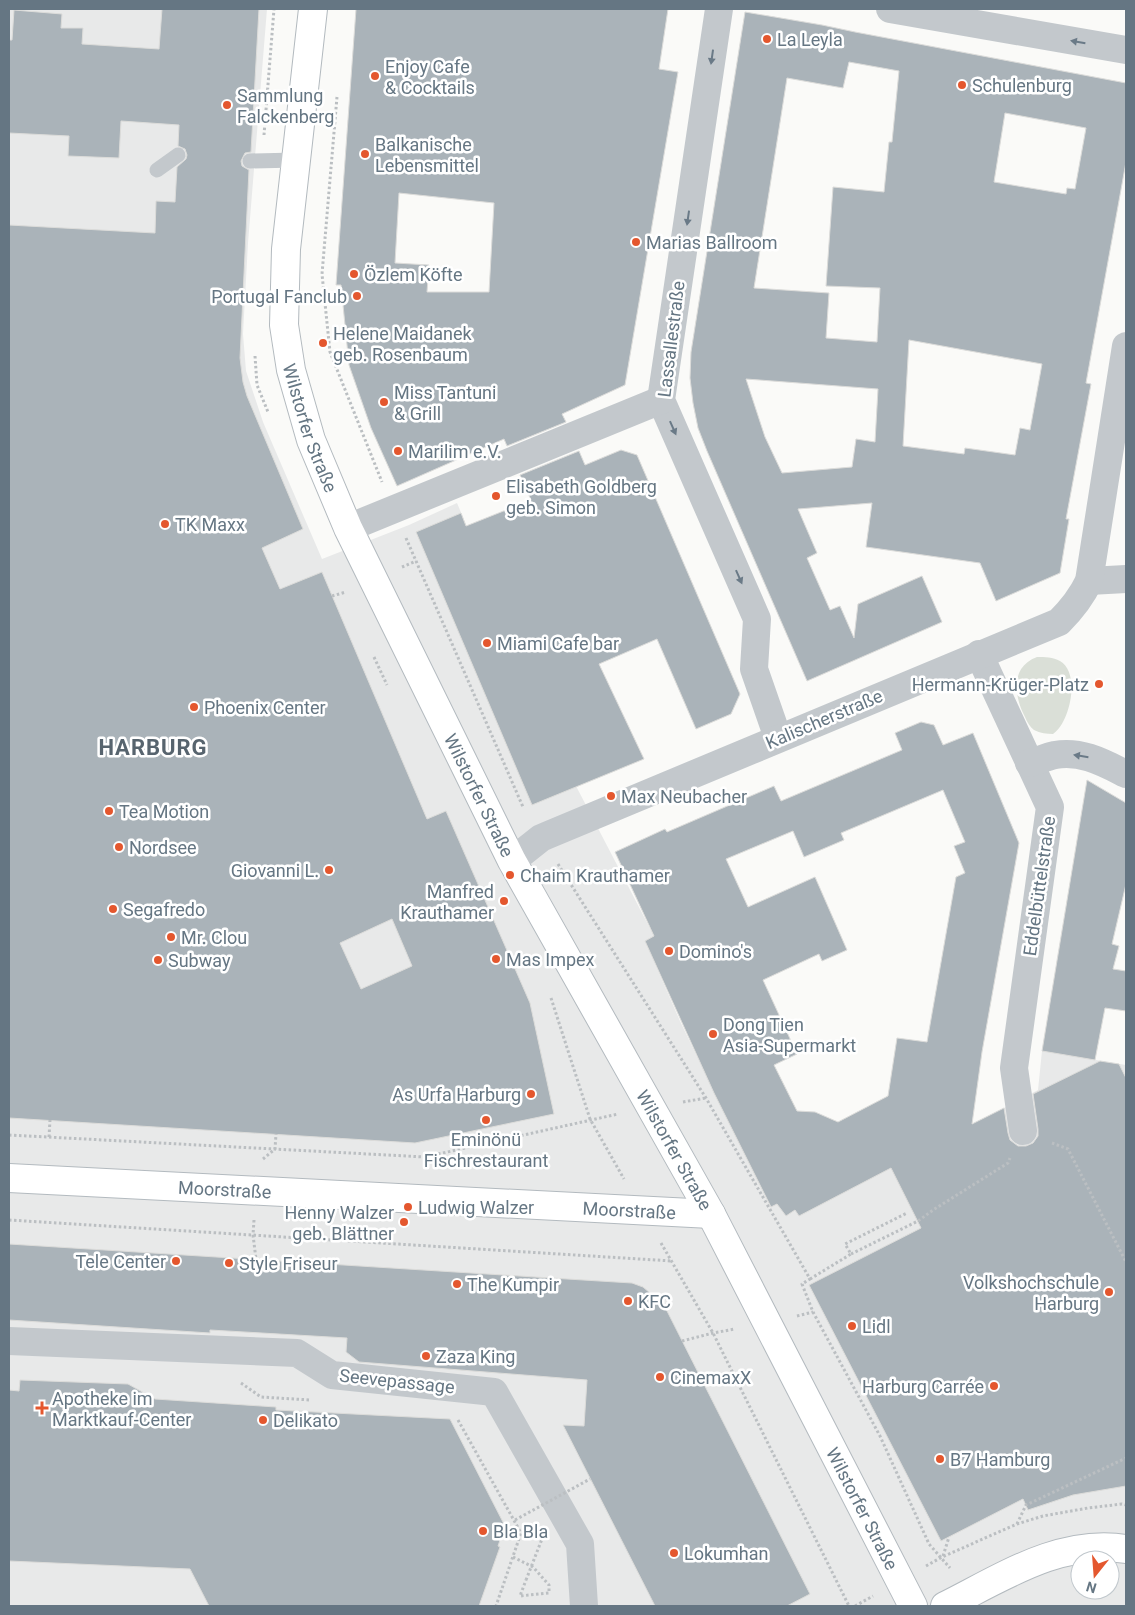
<svg xmlns="http://www.w3.org/2000/svg" width="1135" height="1615" font-family="Roboto,sans-serif">
<rect width="100%" height="100%" fill="#fafaf8"/>
<path fill="#e8e9e9" fill-rule="evenodd" d="M9 9H267L248 243 243 334 246 371 263 422 322 559 409 525 457 503 576 786 654 936 645 941 680 1021 714 1092 771 1207 777 1204 786 1216 795 1210 799 1216 1038 1090 1042 1051 1126 1065V1606H9ZM1080 1560H1110V1590H1080Z"/>
<path fill="#dadfd7" d="M1037 657C1045 657 1053 657 1060 661 1081 673 1070 723 1053 734 1047 734 1040 733 1034 730 1030 727 1027 722 1025 717 1014 696 1010 667 1037 657Z"/>
<g fill="#aab3b9" stroke="#dcdcda" fill-rule="evenodd">
<path d="M162 9H259L251 152 245 153 241 161 242 166 249 170 240 358 243 382 247 396 303 529 262 548 280 589 322 572 427 819 446 811 530 1003 554 1114 415 1143 9 1118V225L155 233 156 201 175 202 177 167 186 159 187 155 185 149 178 146 179 125 121 121 119 158 68 156 69 136 9 133V40H12L14 10 62 14 61 28H83L82 44 159 49ZM392 919 412 966 361 989 340 943Z"/>
<path d="M356 9H668L659 69 678 72 625 385 562 414 566 422 507 446 504 439 397 486 371 428 349 365 341 285H336ZM399 193 494 203 489 292H427L429 265 395 263Z"/>
<path d="M745 12 822 25 855 32 1126 83V162L1086 383 1091 384 1066 519H1069L1060 573 996 601 980 563 866 547 872 503 798 509 817 553 807 558 830 610 840 606 854 638 858 604 922 576 942 622 807 681 707 451 698 428 693 403 690 378 691 352ZM849 62 899 71 892 142H889L884 192 833 187 826 286 880 288 877 342 826 338 829 293 754 288 787 78 843 88ZM1005 113 1086 128 1075 189 1067 188 1066 194 994 182ZM909 340 1042 364 1030 430 1020 428 1015 455 965 448 964 454 903 446ZM746 379 878 389 875 442 856 439 852 467 782 473 765 437Z"/>
<polygon points="621,450 637,455 740,694 731,714 696,729 657,639 599,664 644,759 532,805 416,532 461,513 466,526 531,500 520,475 579,451 585,465"/>
<path d="M921 722 934 725 943 745 973 733 1019 843 982 1052 972 1124 1004 1108 1008 1133 1010 1140 1018 1146H1026L1033 1143 1038 1136V1129L1033 1094 1100 1061 1119 1064 1126 1078V1486L1073 1495 1028 1510 1023 1499 941 1541 809 1285 921 1228 891 1168 799 1216 795 1210 786 1216 777 1204 771 1207 714 1093 645 941 654 936 615 852 665 829 667 832 774 786 781 801 902 750 895 733ZM943 790 965 842 954 846 965 873 956 877 927 1042 897 1038 888 1096 838 1122 815 1112 797 1111 774 1065 797 1054 763 980 819 954 822 961 847 950 815 877 748 907 726 859 793 831 804 857 844 840 841 833Z"/>
<polygon points="1087,780 1126,803 1126,884 1112,944 1119,946 1113,969 1126,971 1126,1011 1105,1008 1095,1060 1042,1051"/>
<polygon points="9,1244 551,1278 632,1283 643,1287 664,1305 810,1594 787,1606 655,1606 563,1425 584,1426 587,1380 359,1362 346,1352 347,1338 210,1330 210,1333 9,1320"/>
<polygon points="20,1380 128,1384 155,1399 276,1407 276,1410 450,1419 505,1526 498,1546 500,1547 479,1606 209,1606 190,1569 9,1561 9,1390 19,1391"/>
</g>
<g fill="none" stroke-linecap="round" stroke-linejoin="round">
<g stroke="#b3babf" stroke-width="30">
<g id="secondary">
<path id="s1" d="M313 9 286 249 284 325 291 370 311 440 348 528 512 861 711 1214 913 1606"/>
<path id="s2" d="M9 1178 711 1214"/>
<path d="M945 1606C1001 1578 1061 1538 1126 1549"/>
</g>
</g>
<g stroke="#bbbfc2" stroke-width="3" stroke-dasharray="2.5 2.5" stroke-linecap="butt">
<polyline points="337,97 322,274 330,352 382,482"/>
<polyline points="264,135 274,9"/>
<polyline points="255,356 257,385 268,412"/>
<polyline points="406,538 523,807"/>
<polyline points="402,567 416,561"/>
<polyline points="332,596 346,592"/>
<polyline points="374,657 387,685"/>
<polyline points="558,864 706,1098 810,1279 802,1284 813,1312 880,1436 929,1544 950,1568"/>
<polyline points="551,998 590,1119 624,1179"/>
<polyline points="683,1102 706,1098"/>
<polyline points="9,1135 425,1157 618,1114"/>
<polyline points="49,1137 50,1120"/>
<polyline points="1052,1143 1068,1149 1126,1262"/>
<polyline points="263,1159 275,1149 276,1134"/>
<polyline points="9,1220 672,1261"/>
<polyline points="254,1220 253,1235 256,1259"/>
<polyline points="661,1243 713,1333 849,1606"/>
<polyline points="851,1254 918,1221 933,1210 1008,1163 1010,1158"/>
<polyline points="810,1279 851,1254 845,1244 907,1213"/>
<polyline points="797,1316 813,1312"/>
<polyline points="682,1341 713,1333 735,1329"/>
<polyline points="241,1383 261,1397 311,1400"/>
<polyline points="458,1420 521,1533 496,1606"/>
<polyline points="1017,1524 1026,1505 1126,1458"/>
<polyline points="943,1556 949,1537"/>
<polyline points="926,1566 942,1557 1017,1524 1043,1516 1088,1508 1122,1504 1126,1505"/>
<polyline points="526,1580 542,1539"/>
<polyline points="855,1606 873,1596"/>
</g>
<g stroke="#c3c8cc" stroke-width="15">
<polyline points="250,161 296,160"/>
<polyline points="157,170 178,155"/>
</g>
<g stroke="#c3c8cc" stroke-width="28">
<polyline points="719,9 661,400 757,619 754,669 778,738"/>
<polyline points="890,9 1126,50"/>
<polyline points="348,528 661,400"/>
<polyline points="1089,581 1126,579"/>
<polyline points="979,654 1050,807 1014,1068 1023,1131"/>
<path d="M1029 763C1037 761 1046 757 1055 755 1081 750 1104 763 1126 774"/>
<path d="M512 861 541 838 548 835 1059 622C1072 609 1081 598 1089 581L1126 346"/>
<polyline points="9,1341 297,1353 332,1375 494,1392 580,1544 584,1606"/>
</g>
<use href="#secondary" stroke="#fff" stroke-width="28"/>
<g stroke="#bbbfc2" stroke-width="3" stroke-dasharray="2.5 2.5" stroke-linecap="butt">
<polyline points="515,1520 590,1479"/>
<polyline points="513,1557 533,1567 549,1585 549,1593 520,1596 526,1580"/>
</g>
</g>
<defs><path id="oneway-solid" d="M-6-.8H1V-3.2L6.5 0L1 3.2V.8H-6Z" transform="scale(1.25)"/></defs>
<g fill="#6a7a87">
<use href="#oneway-solid" transform="translate(1078 42) rotate(-170)"/>
<use href="#oneway-solid" transform="translate(712 57) rotate(98)"/>
<use href="#oneway-solid" transform="translate(688 218) rotate(98)"/>
<use href="#oneway-solid" transform="translate(673 428) rotate(66)"/>
<use href="#oneway-solid" transform="translate(739 577) rotate(66)"/>
<use href="#oneway-solid" transform="translate(1081 756) rotate(-171)"/>
</g>
<g fill="#e4572e" stroke="#fff" stroke-width="2">
<circle cx="767" cy="39" r="5"/>
<circle cx="375" cy="76" r="5"/>
<circle cx="962" cy="85" r="5"/>
<circle cx="227" cy="105" r="5"/>
<circle cx="365" cy="154" r="5"/>
<circle cx="636" cy="242" r="5"/>
<circle cx="354" cy="274" r="5"/>
<circle cx="357" cy="296" r="5"/>
<circle cx="323" cy="343" r="5"/>
<circle cx="384" cy="402" r="5"/>
<circle cx="398" cy="451" r="5"/>
<circle cx="496" cy="496" r="5"/>
<circle cx="165" cy="524" r="5"/>
<circle cx="487" cy="643" r="5"/>
<circle cx="1099" cy="684" r="5"/>
<circle cx="194" cy="707" r="5"/>
<circle cx="611" cy="796" r="5"/>
<circle cx="109" cy="811" r="5"/>
<circle cx="119" cy="847" r="5"/>
<circle cx="329" cy="870" r="5"/>
<circle cx="510" cy="875" r="5"/>
<circle cx="504" cy="901" r="5"/>
<circle cx="113" cy="909" r="5"/>
<circle cx="171" cy="937" r="5"/>
<circle cx="669" cy="951" r="5"/>
<circle cx="496" cy="959" r="5"/>
<circle cx="158" cy="960" r="5"/>
<circle cx="713" cy="1034" r="5"/>
<circle cx="531" cy="1094" r="5"/>
<circle cx="486" cy="1120" r="5"/>
<circle cx="408" cy="1207" r="5"/>
<circle cx="404" cy="1222" r="5"/>
<circle cx="176" cy="1261" r="5"/>
<circle cx="229" cy="1263" r="5"/>
<circle cx="457" cy="1284" r="5"/>
<circle cx="1109" cy="1292" r="5"/>
<circle cx="628" cy="1301" r="5"/>
<circle cx="852" cy="1326" r="5"/>
<circle cx="426" cy="1356" r="5"/>
<circle cx="660" cy="1377" r="5"/>
<circle cx="994" cy="1386" r="5"/>
<path d="M39.5 1400.5h5v5h5v5h-5v5h-5v-5h-5v-5h5z"/>
<circle cx="263" cy="1420" r="5"/>
<circle cx="940" cy="1459" r="5"/>
<circle cx="483" cy="1531" r="5"/>
<circle cx="674" cy="1553" r="5"/>
</g>
<g text-anchor="middle" dominant-baseline="central" stroke-width="5" stroke-linejoin="round" paint-order="stroke">
<g font-size="18" fill="#657683" stroke="#fff" text-anchor="start">
<text x="777" y="39">La Leyla</text>
<text x="385" y="66">Enjoy Cafe<tspan x="385" dy="21">&amp; Cocktails</tspan></text>
<text x="972" y="85">Schulenburg</text>
<text x="237" y="95">Sammlung<tspan x="237" dy="21">Falckenberg</tspan></text>
<text x="375" y="144">Balkanische<tspan x="375" dy="21">Lebensmittel</tspan></text>
<text x="646" y="242">Marias Ballroom</text>
<text x="364" y="274">Özlem Köfte</text>
<text x="347" y="296" text-anchor="end">Portugal Fanclub</text>
<text x="333" y="333">Helene Maidanek<tspan x="333" dy="21">geb. Rosenbaum</tspan></text>
<text x="394" y="392">Miss Tantuni<tspan x="394" dy="21">&amp; Grill</tspan></text>
<text x="408" y="451">Marilim e.V.</text>
<text x="506" y="486">Elisabeth Goldberg<tspan x="506" dy="21">geb. Simon</tspan></text>
<text x="175" y="524">TK Maxx</text>
<text x="497" y="643">Miami Cafe bar</text>
<text x="1089" y="684" text-anchor="end">Hermann-Krüger-Platz</text>
<text x="204" y="707">Phoenix Center</text>
<text x="621" y="796">Max Neubacher</text>
<text x="119" y="811">Tea Motion</text>
<text x="129" y="847">Nordsee</text>
<text x="319" y="870" text-anchor="end">Giovanni L.</text>
<text x="520" y="875">Chaim Krauthamer</text>
<text x="494" y="891" text-anchor="end">Manfred<tspan x="494" dy="21">Krauthamer</tspan></text>
<text x="123" y="909">Segafredo</text>
<text x="181" y="937">Mr. Clou</text>
<text x="679" y="951">Domino's</text>
<text x="506" y="959">Mas Impex</text>
<text x="168" y="960">Subway</text>
<text x="723" y="1024">Dong Tien<tspan x="723" dy="21">Asia-Supermarkt</tspan></text>
<text x="521" y="1094" text-anchor="end">As Urfa Harburg</text>
<text x="486" y="1139" text-anchor="middle">Eminönü<tspan x="486" dy="21">Fischrestaurant</tspan></text>
<text x="418" y="1207">Ludwig Walzer</text>
<text x="394" y="1212" text-anchor="end">Henny Walzer<tspan x="394" dy="21">geb. Blättner</tspan></text>
<text x="166" y="1261" text-anchor="end">Tele Center</text>
<text x="239" y="1263">Style Friseur</text>
<text x="1099" y="1282" text-anchor="end">Volkshochschule<tspan x="1099" dy="21">Harburg</tspan></text>
<text x="467" y="1284">The Kumpir</text>
<text x="638" y="1301">KFC</text>
<text x="862" y="1326">Lidl</text>
<text x="436" y="1356">Zaza King</text>
<text x="670" y="1377">CinemaxX</text>
<text x="984" y="1386" text-anchor="end">Harburg Carrée</text>
<text x="52" y="1398">Apotheke im<tspan x="52" dy="21">Marktkauf-Center</tspan></text>
<text x="273" y="1420">Delikato</text>
<text x="950" y="1459">B7 Hamburg</text>
<text x="493" y="1531">Bla Bla</text>
<text x="684" y="1553">Lokumhan</text>
</g>
<g font-size="18" fill="#657683" stroke="#fff">
<text transform="translate(671 339) rotate(-83)">Lassallestraße</text>
<text stroke="none"><textPath href="#s1" startOffset="424">Wilstorfer Straße</textPath></text>
<text transform="translate(824 719) rotate(-23)">Kalischerstraße</text>
<text stroke="none"><textPath href="#s1" startOffset="829">Wilstorfer Straße</textPath></text>
<text transform="translate(1039 886) rotate(-82)">Eddelbüttelstraße</text>
<text stroke="none"><textPath href="#s1" startOffset="1234">Wilstorfer Straße</textPath></text>
<text stroke="none"><textPath href="#s2" startOffset="216">Moorstraße</textPath></text>
<text stroke="none"><textPath href="#s2" startOffset="621">Moorstraße</textPath></text>
<text transform="translate(397 1381) rotate(6)">Seevepassage</text>
<text stroke="none"><textPath href="#s1" startOffset="1639">Wilstorfer Straße</textPath></text>
</g>
<g font-size="22" font-weight="bold" letter-spacing="1" fill="#57646e" stroke="#fff">
<text x="153" y="747">HARBURG</text>
</g>
</g>
<rect width="1135" height="1615" fill="none" stroke="#657683" stroke-width="20"/>
<g transform="translate(1095 1575) rotate(197)"><circle r="24" fill="#ffffff" stroke="#c1c8cd"/>
<path d="M0-4L9 19L0 12L-9 19Z" fill="#e4572e"/>
<text y="-8" font-size="14" font-weight="bold" text-anchor="middle" fill="#657683">N</text>
</g>
</svg>
